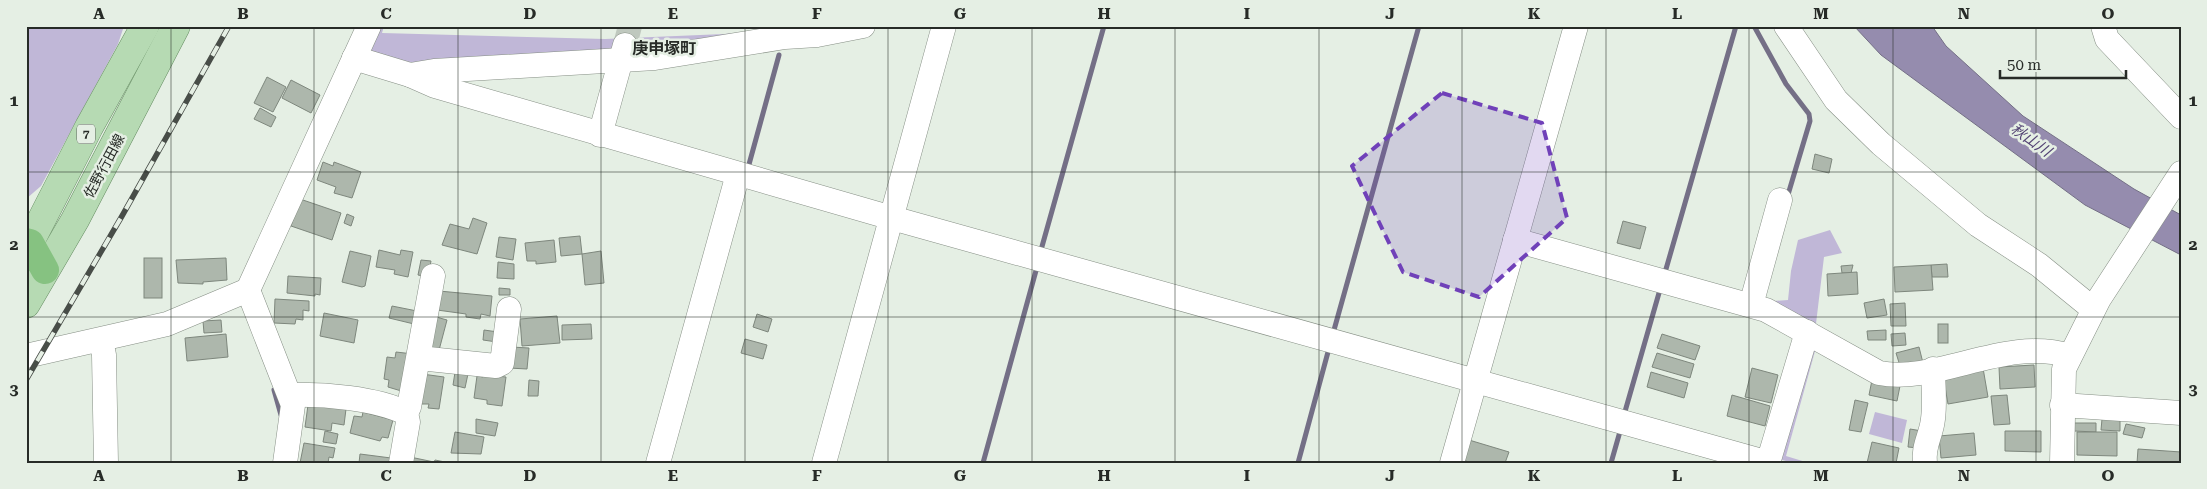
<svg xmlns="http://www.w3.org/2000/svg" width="2207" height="489" font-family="'Roboto Serif','Noto Sans JP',serif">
<rect width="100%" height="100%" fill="#e5efe4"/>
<g fill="#c0b7d7">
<polygon points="26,26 124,26 118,44 41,186 26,199"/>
<polygon points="374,26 384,26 382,33 605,39 724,34 806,26 835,26 611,51 414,63 395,61 370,55"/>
<polygon points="1830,230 1842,253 1824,257 1815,332 1761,302 1788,300 1791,271 1798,240"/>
<polygon points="1812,342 1817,344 1786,456 1809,463 1793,463 1779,459"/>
<polygon points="1875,412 1907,420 1902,443 1869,434"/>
</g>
<polygon fill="#958cae" stroke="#746f86" points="1854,26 1932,26 1946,46 2023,116 2134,189 2181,215 2181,255 2085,205 1881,55"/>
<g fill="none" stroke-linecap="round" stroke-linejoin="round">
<g stroke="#746f86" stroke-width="5">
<polyline points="1754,26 1786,84 1809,114 1810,121 1787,198"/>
<polyline points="749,168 748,168 779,55"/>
<polyline points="1041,250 1104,26"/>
<polyline points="1664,276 1736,26"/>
<polyline points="1334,330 1419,26"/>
<polyline points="274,390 281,415"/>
<polyline points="1624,415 1661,286"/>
<polyline points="983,463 1037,267"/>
<polyline points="1298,463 1328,352"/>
<polyline points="1611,463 1621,428"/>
</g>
</g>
<g fill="#adb7ac" stroke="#7e877d">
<polygon points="267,77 286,87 273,112 254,103"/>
<polygon points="291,80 320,95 311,113 282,98"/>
<polygon points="260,108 276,117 271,127 254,119"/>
<polygon points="1815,154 1832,159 1829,173 1812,169"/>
<polygon points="323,162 333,166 334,162 361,172 352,198 334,193 336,187 317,180"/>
<polygon points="300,199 341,213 332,240 291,226"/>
<polygon points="347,214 354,217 351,226 344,223"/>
<polygon points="473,218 487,223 477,254 442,245 450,224 469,229"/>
<polygon points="1623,221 1646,227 1640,249 1617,243"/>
<polygon points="580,236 582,254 561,256 559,238"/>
<polygon points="499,237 516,239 513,260 496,257"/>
<polygon points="554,240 556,262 536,264 536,261 527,261 525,243"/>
<polygon points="379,250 400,255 401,250 413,252 408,277 394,274 395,270 376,267"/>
<polygon points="350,251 371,256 365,286 362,287 342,282"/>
<polygon points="601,251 604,283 585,285 582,254"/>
<rect x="144" y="258" width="18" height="40"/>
<polygon points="226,258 227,280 203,282 203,284 178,283 176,260"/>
<polygon points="421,260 431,261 428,277 418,275"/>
<polygon points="498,262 514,264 514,279 497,278"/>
<polygon points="1947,264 1948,277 1932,277 1931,265"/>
<polygon points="1853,265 1851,273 1842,273 1841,266"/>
<polygon points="1931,265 1933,290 1895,292 1894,267"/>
<polygon points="1857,272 1858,294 1828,296 1827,274"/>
<polygon points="288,276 321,278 320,295 315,294 315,296 287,293"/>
<polygon points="499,288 510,289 510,295 499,295"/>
<polygon points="439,291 492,296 490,316 481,314 480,319 466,317 466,314 437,310"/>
<polygon points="275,299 309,301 309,311 303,310 303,320 296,319 295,324 274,323"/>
<polygon points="1884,299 1887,315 1867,318 1864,303"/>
<polygon points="1905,303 1906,326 1891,326 1890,304"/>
<polygon points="392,306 417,311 414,324 389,318"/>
<polygon points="324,313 358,320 354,343 320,336"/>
<polygon points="757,314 772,319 768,332 753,327"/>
<polygon points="429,315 447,320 438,354 423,351"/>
<polygon points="557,316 560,343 522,346 520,319"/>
<polygon points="221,320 222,332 204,333 203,321"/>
<polygon points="591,324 592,339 562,340 562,325"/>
<rect x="1938" y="324" width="10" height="19"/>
<polygon points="484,330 498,332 497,342 483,340"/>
<polygon points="1886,330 1886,340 1868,340 1867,331"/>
<polygon points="1905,333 1906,345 1892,346 1891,334"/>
<polygon points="226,334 228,357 187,361 185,338"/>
<polygon points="1662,334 1700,346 1695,360 1657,348"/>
<polygon points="745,339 767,345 763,359 741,353"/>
<polygon points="511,347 529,348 527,369 509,368"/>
<polygon points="1919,347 1923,363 1901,369 1896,353"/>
<polygon points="396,352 413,354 408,393 388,387 389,380 384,379 387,357 395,358"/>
<polygon points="1657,353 1694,364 1690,378 1652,367"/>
<polygon points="2034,365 2035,387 2000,389 1999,367"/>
<polygon points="456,366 469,369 465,388 453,385"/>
<polygon points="1752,368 1778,375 1771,403 1745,397"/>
<polygon points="1983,368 1988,397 1948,404 1943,375"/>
<polygon points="1651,372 1688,383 1684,398 1647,387"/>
<polygon points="422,374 444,377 439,409 428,408 429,404 415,404"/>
<polygon points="484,375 506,377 502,406 487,404 487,400 474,398 477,376 483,377"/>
<polygon points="529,380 539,381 538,396 528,396"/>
<polygon points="1872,380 1900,386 1897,401 1869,395"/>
<polygon points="1732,395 1770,406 1765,426 1727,416"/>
<polygon points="2007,395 2010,424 1994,425 1991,396"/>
<polygon points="1855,400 1868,403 1861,432 1849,430"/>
<polygon points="308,405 346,409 344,425 332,423 331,431 305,427"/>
<polygon points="363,412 393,420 388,438 382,437 380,441 350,433 354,416 362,417"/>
<polygon points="476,419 498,423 495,436 476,433"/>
<polygon points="2102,419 2120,420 2120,431 2101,430"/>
<polygon points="2074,423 2096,423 2096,432 2074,431"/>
<polygon points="2126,424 2145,428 2142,438 2123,434"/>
<polygon points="1910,429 1922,431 1919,448 1908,447"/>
<polygon points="325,431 338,434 336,444 323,442"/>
<polygon points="2005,431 2041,431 2041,452 2005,451"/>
<polygon points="455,432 484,437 481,454 451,453"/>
<polygon points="2077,432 2117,432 2117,456 2077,455"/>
<polygon points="1974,433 1976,455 1941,458 1939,436"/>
<polygon points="1469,440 1509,452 1505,463 1472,463 1463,460"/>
<polygon points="1872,442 1899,448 1896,463 1867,463"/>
<polygon points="304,443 335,448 333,458 329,457 328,463 300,463"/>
<polygon points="2138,449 2181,452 2181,463 2137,463"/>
<polygon points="360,454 391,458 390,463 359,463"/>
<polygon points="410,457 434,462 435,460 445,462 444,463 409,463"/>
</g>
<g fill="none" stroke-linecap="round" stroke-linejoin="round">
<polyline stroke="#bfc8be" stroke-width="24" stroke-dasharray="24 12" stroke-linecap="butt" points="625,45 630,26"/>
<g stroke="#868f85" stroke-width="25">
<g id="minor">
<polyline points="1786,26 1836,100 1881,144 1978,225 2039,265 2093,309"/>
<polyline points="2103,26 2107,39 2181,117"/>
<polyline points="354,58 410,75 435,86 892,218 1769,463"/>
<polyline points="410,75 434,71 655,58 785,37 817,35 863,26"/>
<polyline points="600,135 625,45"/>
<path d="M1515 240 1766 310 1879 373C1938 384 2006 336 2069 356"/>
<polyline points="248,290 293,405 285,463"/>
<polyline points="1751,305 1780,200"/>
<polyline points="101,340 104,355 106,463"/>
<polyline points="26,356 167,324 248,290 369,26"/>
<polyline points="419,358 496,366 502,363 509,309"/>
<path d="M290 395C323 394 376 398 406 413L408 422 401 463"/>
<polyline points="2062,405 2181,413"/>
<polyline points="406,413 409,407 433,276"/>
<polyline points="658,463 738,174"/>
<polyline points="824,463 944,26"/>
<polyline points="1452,463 1576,26"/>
<polyline points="1768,463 1807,332"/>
<path d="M1925 463C1923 448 1929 439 1932 425 1936 407 1933 387 1933 369"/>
<polyline points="2062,463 2064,369 2099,299 2181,173"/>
</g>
</g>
<g stroke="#658d62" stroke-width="29">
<g id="major">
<polyline points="26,250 89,127 145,26"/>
<polyline points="26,304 75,220 176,26"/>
</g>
</g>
<g stroke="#658d62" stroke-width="29">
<polyline id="highway" points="26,242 30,243 45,270"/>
</g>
<use href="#minor" stroke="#fff" stroke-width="24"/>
<use href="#major" stroke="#b6dab3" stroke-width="28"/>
<use href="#highway" stroke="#86c281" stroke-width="28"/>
<g stroke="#484d48" stroke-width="5.5">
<polyline id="rail" points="26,380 122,216 229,26"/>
</g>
<use href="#rail" stroke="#e5efe4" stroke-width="4" stroke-dasharray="11" stroke-linecap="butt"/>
</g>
<path fill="#7041b9" fill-opacity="0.2" stroke="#7041b9" stroke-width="4" stroke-dasharray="10 6" stroke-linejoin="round" d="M1442 93 1542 123 1567 218 1479 297 1403 272 1352 166Z"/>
<path fill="none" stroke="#272b27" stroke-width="1" stroke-opacity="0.55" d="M171 26V463M314 26V463M458 26V463M601 26V463M745 26V463M888 26V463M1032 26V463M1175 26V463M1319 26V463M1462 26V463M1606 26V463M1749 26V463M1893 26V463M2036 26V463M26 172H2181M26 317H2181"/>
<g text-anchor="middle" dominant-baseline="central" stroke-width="5" stroke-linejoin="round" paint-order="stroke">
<rect fill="#e5efe4" stroke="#606660" stroke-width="1" x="77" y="124.5" width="18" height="19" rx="4"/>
<g font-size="12" font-weight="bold" fill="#272b27">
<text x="86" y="134">7</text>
</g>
<g font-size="14" fill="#272b27" stroke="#e5efe4">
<text transform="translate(104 166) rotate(-62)">佐野行田線</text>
</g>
<g font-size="15" font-style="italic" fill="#534374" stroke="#e5efe4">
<text transform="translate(2031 140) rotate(35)">秋山川</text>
</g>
<g font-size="16" font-weight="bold" fill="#272b27" stroke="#e5efe4">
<text x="664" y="48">庚申塚町</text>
</g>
</g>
<rect width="2207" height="489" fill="none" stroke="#e5efe4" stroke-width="55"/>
<path d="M2000 70v8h126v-8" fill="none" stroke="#272b27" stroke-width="2.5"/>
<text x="2007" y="70" font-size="15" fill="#272b27" stroke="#e5efe4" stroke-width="4" paint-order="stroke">50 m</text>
<rect x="28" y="28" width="2152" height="434" fill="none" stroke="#272b27" stroke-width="2"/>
<g font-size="16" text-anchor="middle" font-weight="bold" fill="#272b27">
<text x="99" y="19">A</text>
<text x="243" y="19">B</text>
<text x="386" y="19">C</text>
<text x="530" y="19">D</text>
<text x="673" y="19">E</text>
<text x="817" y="19">F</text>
<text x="960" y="19">G</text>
<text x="1104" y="19">H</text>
<text x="1247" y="19">I</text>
<text x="1390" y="19">J</text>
<text x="1534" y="19">K</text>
<text x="1677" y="19">L</text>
<text x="1821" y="19">M</text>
<text x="1964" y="19">N</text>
<text x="2108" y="19">O</text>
<text x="14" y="106">1</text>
<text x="2193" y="106">1</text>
<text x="14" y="250">2</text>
<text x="2193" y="250">2</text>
<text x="14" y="395">3</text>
<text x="2193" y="395">3</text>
<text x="99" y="481">A</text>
<text x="243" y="481">B</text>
<text x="386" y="481">C</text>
<text x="530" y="481">D</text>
<text x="673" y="481">E</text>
<text x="817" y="481">F</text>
<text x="960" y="481">G</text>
<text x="1104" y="481">H</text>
<text x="1247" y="481">I</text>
<text x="1390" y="481">J</text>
<text x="1534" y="481">K</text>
<text x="1677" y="481">L</text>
<text x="1821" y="481">M</text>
<text x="1964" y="481">N</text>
<text x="2108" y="481">O</text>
</g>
</svg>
